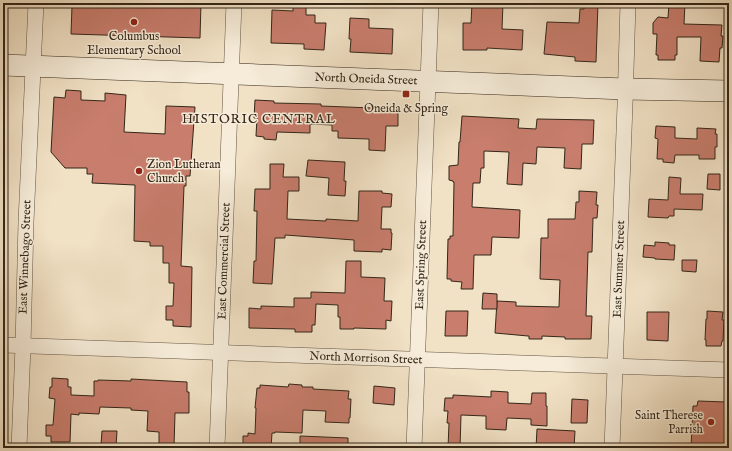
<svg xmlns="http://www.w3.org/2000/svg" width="732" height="451" font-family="'IM FELL English',serif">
<rect width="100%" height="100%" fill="#f1e1c5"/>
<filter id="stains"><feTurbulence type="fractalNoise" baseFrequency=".005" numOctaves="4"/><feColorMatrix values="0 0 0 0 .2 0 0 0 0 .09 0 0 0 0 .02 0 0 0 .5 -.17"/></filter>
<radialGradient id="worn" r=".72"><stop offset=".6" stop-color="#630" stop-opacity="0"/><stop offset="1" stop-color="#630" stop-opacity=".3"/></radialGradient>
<g fill="#c87d6d" stroke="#332618">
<polygon points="110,3 201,3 200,38 71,34 72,6 110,7"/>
<polygon points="293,3 306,3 306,15 315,15 315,23 326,23 324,50 304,49 304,44 271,43 272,10 293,11"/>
<polygon points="472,3 503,3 502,29 523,30 522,50 487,48 487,50 463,50 463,23 471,23"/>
<polygon points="584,3 598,3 596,62 575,61 575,57 544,54 547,22 579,23 580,9 584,9"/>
<polygon points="669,3 685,3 684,24 722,25 721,36 723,36 722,48 720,48 719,62 700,61 701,37 677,37 677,55 675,55 675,60 658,60 658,55 656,55 657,34 653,34 653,23 658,17 668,18"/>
<polygon points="350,18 369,19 369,28 393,29 392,54 350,52 351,39 349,39"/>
<polygon points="66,90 81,91 81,100 105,101 105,93 126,95 124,132 165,134 166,106 195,107 190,176 186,176 186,186 184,186 181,266 192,267 191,327 173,326 173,320 166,320 166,306 173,306 174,283 169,283 169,263 163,263 163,246 150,246 150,242 134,241 135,185 92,183 93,174 87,174 87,168 65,168 51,152 54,97 65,98"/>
<polygon points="255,100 274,101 274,103 321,104 321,106 398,109 398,126 386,126 385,151 369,150 369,139 338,138 338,131 332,131 332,125 310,124 310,133 277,132 276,140 264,139 264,137 256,136 257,118 254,118"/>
<polygon points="462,116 519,119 518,128 536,129 537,119 594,120 593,144 582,144 581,169 564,168 565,148 537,147 536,164 523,163 522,185 507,184 509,152 484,151 484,168 481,168 480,183 473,183 472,207 520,210 519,238 492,237 491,255 474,255 473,289 461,289 462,282 451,281 451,279 447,279 448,239 450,239 450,236 453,236 454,182 453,182 453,181 449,180 449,166 458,165 459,142 460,142"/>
<polygon points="656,126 675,127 675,138 697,139 697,128 716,129 715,134 717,134 717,147 715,147 715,159 699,159 699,155 675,155 674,163 663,162 663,159 657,159 658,139 655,138"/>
<polygon points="308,160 345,162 344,181 346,181 345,196 328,195 329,178 306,176"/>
<polygon points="270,164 284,164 283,177 299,177 299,191 288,191 287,219 326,221 326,219 358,221 359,191 382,191 382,193 392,194 391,207 382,207 381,229 391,229 391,233 392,233 391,250 382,249 382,252 354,251 354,240 285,235 285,238 275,238 272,284 253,283 254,261 256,261 257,211 254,211 255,189 270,189"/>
<polygon points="708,174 720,174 720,190 707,189"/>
<polygon points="669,177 681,178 680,194 703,194 702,210 674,209 674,216 669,216 668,218 648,217 649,199 668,200"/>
<polygon points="579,191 597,192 596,205 598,205 597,218 593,218 592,252 588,252 586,316 592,316 591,339 565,339 565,337 542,336 542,339 529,339 529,336 528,336 495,333 497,301 516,302 516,306 559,307 560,280 540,279 541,238 548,238 548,219 575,219 576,202 579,202"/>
<polygon points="655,242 669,243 669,245 675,245 674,260 655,259 655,258 643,257 644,245 655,246"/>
<polygon points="682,260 697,260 696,272 682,271"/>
<polygon points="346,261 361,261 361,277 385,278 384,301 392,301 391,321 386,320 386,329 354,328 354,329 340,329 340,317 338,317 338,305 316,304 315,325 312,325 312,332 295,332 295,329 249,328 249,308 261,309 261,306 294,307 294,298 311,298 311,292 345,293"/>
<polygon points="483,293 497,294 497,309 482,309"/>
<polygon points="446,311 468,311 467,336 445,336"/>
<polygon points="707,311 723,312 722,320 724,320 723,341 722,341 721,346 706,346 706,340 705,340 706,319 707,319"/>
<polygon points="647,312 669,312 668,341 647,340"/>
<polygon points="52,378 68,379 68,387 71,387 71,395 94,396 94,381 98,381 98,380 131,381 131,379 187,382 187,392 189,392 189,413 175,413 174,447 159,446 159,432 147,431 148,411 131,410 131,408 100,407 99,414 79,413 79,415 71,414 70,442 51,442 51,436 46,436 46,425 53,425 55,399 49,398 50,387 52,387"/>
<polygon points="289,384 302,385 302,387 313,387 313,389 349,391 348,399 351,399 350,418 349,418 349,423 325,422 326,411 303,410 302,433 275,432 275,433 272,433 271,448 243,447 243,436 248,436 248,433 255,434 256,408 255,408 257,388 260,388 260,385 288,387"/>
<polygon points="374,386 395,388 394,405 373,403"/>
<polygon points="491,391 508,392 508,403 531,404 532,393 546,393 546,406 547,406 547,426 531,425 531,419 507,418 506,430 486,429 486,416 461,415 460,448 448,448 449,423 447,423 448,411 444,411 445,398 453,398 453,395 491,397"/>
<polygon points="572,399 588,400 587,423 571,423"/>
<polygon points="698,401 726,402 726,413 729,413 728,448 691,448 693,406 697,406"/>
<polygon points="537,429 575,431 574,448 536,448"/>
<polygon points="102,431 117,431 116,446 101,445"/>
<polygon points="300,436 348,438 348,448 300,448"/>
</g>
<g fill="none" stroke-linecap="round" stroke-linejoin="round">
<g stroke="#625543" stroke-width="16">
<g id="minor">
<polyline points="3,345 729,370"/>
<polyline points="19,448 23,346 26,222 36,3"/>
<polyline points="217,448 234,3"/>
<polyline points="414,448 431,3"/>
<polyline points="612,448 625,105 628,3"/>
</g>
</g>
<g stroke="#332618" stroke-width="22">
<polyline id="secondary" points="3,65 625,89 729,91"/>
</g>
<use href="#minor" stroke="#f6ecd9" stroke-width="15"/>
<use href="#secondary" stroke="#f6ecd9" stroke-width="21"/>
</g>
<g fill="#8f2418" stroke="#f6ecd9" stroke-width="1.5">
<circle cx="134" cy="22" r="4"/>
<rect x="402" y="90" width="8" height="8" rx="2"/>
<circle cx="139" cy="171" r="4"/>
<circle cx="711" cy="422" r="4"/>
</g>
<g text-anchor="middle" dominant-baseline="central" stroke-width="3" stroke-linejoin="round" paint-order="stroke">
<g font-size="12" fill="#332618" stroke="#f6ecd9">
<text x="134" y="36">Columbus<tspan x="134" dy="14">Elementary School</tspan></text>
<text x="406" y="108">Oneida &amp; Spring</text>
<text x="147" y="164" text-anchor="start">Zion Lutheran<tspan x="147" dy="14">Church</tspan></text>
<text x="703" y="415" text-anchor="end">Saint Therese<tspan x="703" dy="14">Parrish</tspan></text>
</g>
<g font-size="12" fill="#332618" stroke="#f6ecd9">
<text transform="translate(366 79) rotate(2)">North Oneida Street</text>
<text transform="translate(25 257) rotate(-88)">East Winnebago Street</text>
<text transform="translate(224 261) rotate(-88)">East Commercial Street</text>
<text transform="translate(421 265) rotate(-88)">East Spring Street</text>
<text transform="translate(619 269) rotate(-88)">East Summer Street</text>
<text transform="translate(366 358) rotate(2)">North Morrison Street</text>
</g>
<g font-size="13" letter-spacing="1" fill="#332618" stroke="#f6ecd9">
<text x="259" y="119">HISTORIC CENTRAL</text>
</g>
</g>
<rect width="732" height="451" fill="none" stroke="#f1e1c5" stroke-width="16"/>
<rect x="4" y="4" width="724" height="443" fill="none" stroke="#332618" stroke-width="2"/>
<rect x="8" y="8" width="716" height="435" fill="none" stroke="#332618"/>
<rect width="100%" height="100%" filter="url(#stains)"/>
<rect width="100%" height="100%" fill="url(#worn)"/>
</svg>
